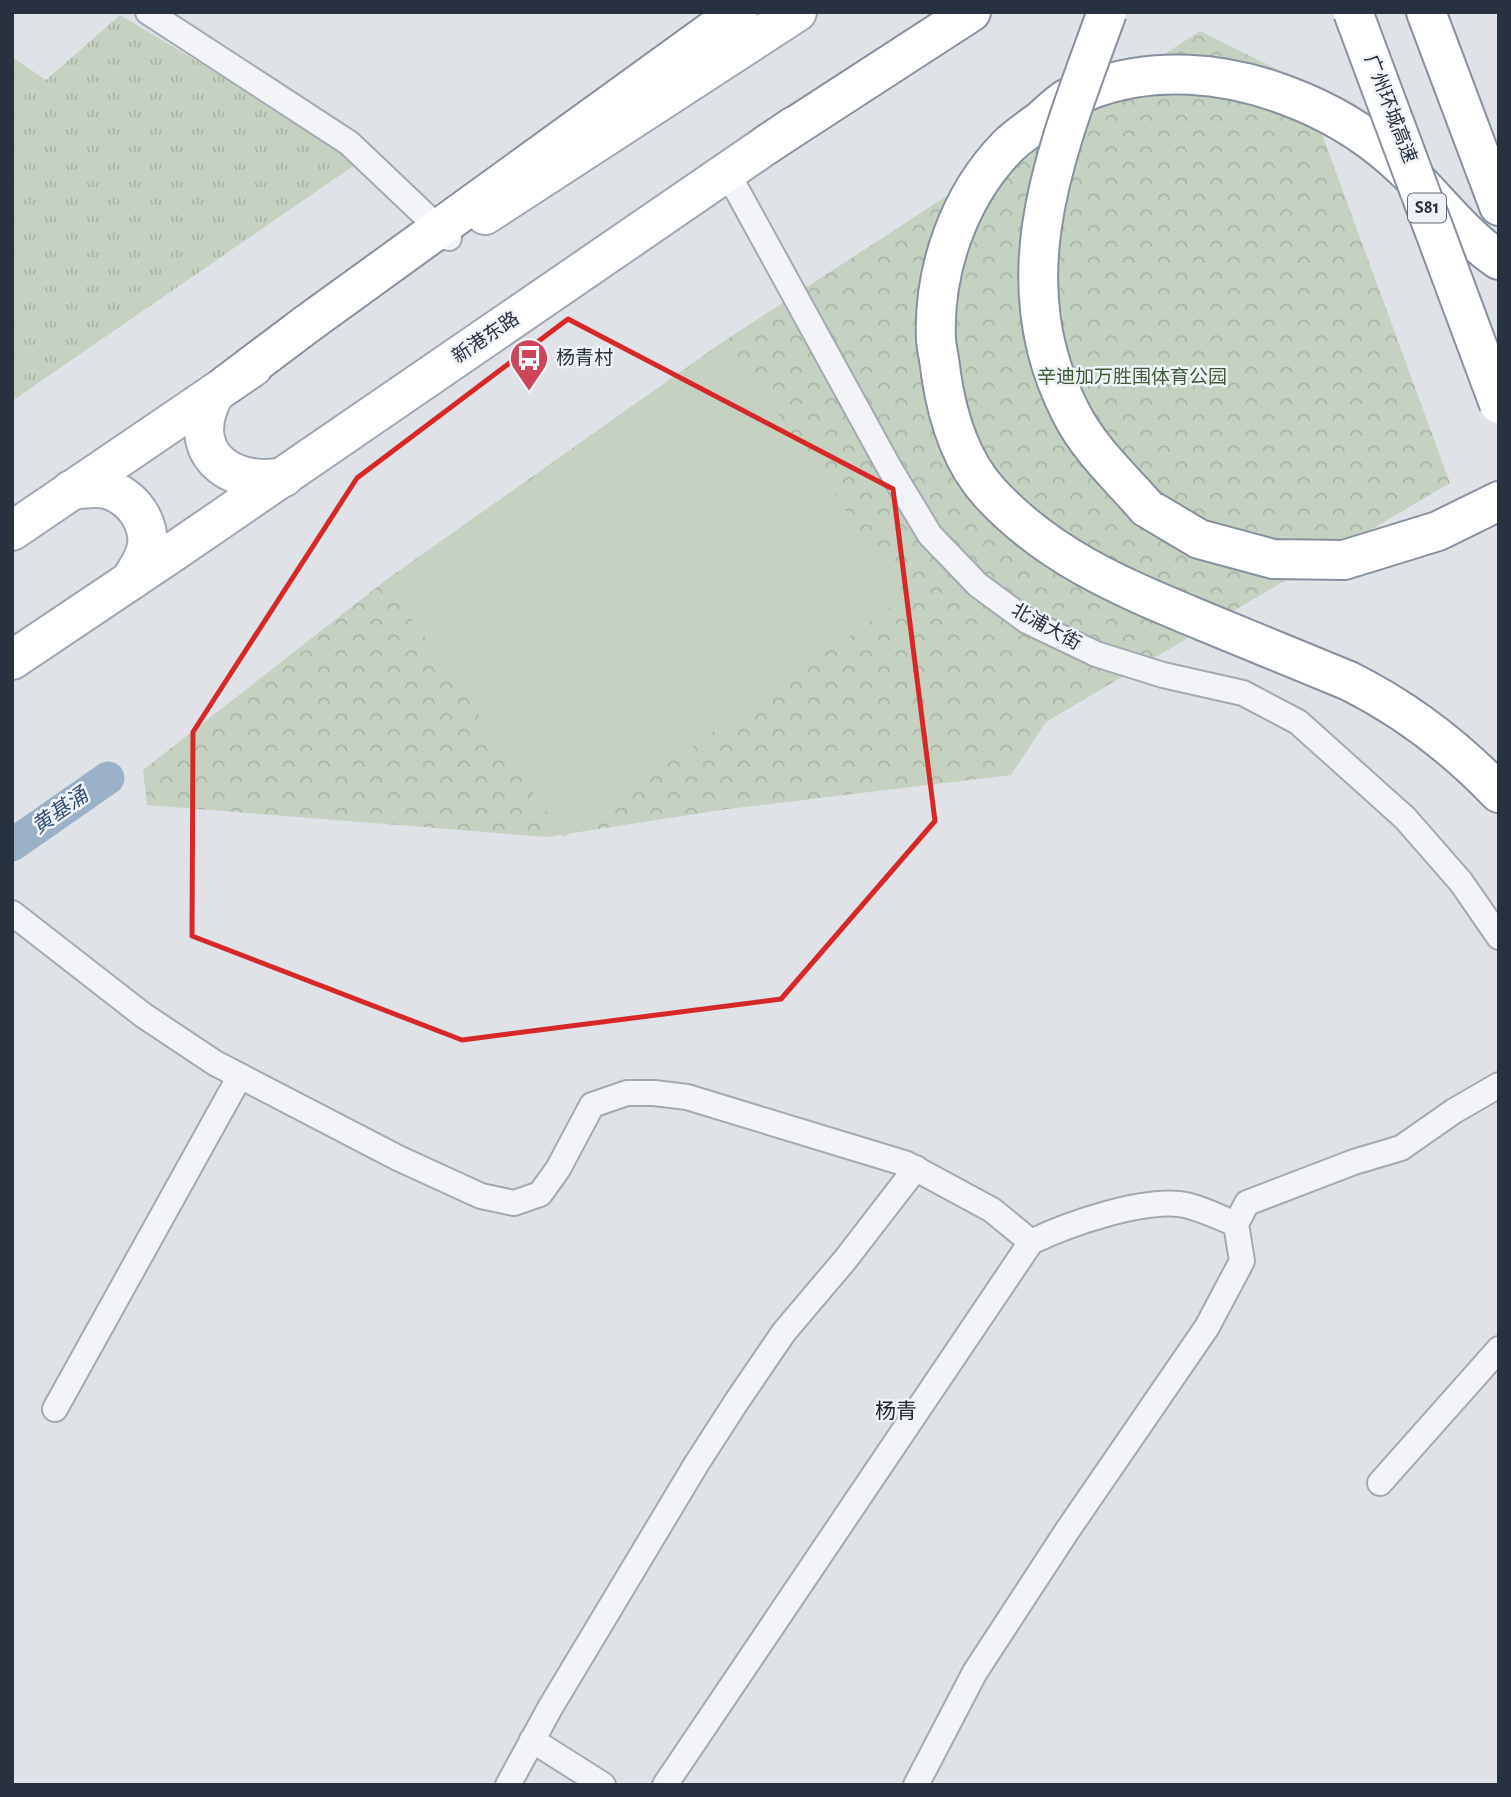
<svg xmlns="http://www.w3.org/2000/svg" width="1511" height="1797" font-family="'Alegreya Sans','Noto Sans SC',sans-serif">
<defs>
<pattern id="grass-tufts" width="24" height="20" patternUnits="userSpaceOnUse" patternTransform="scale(1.75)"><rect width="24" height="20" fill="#c5d2c1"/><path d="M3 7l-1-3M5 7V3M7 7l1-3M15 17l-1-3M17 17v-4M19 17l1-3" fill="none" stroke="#a9b5a7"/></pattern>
<pattern id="forest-crowns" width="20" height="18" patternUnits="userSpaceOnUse" patternTransform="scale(1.75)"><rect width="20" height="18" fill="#c5d2c1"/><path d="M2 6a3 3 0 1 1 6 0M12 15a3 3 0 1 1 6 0" fill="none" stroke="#a9b5a7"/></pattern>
</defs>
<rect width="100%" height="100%" fill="#dfe3e8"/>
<polygon fill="url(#grass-tufts)" points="120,15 362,160 12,401 12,57 46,80"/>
<polygon fill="url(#forest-crowns)" points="1200,31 1303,82 1450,483 1046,722 1011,775 728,809 547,837 147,805 143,770 386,580 724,341"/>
<polygon fill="#c5d2c1" points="727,341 906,596 564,837 386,582"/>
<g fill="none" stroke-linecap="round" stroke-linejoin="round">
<polyline stroke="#9ab1c8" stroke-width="33" points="12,845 108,778"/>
<g stroke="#a4aab2" stroke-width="28">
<g id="street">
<polyline points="148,12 349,143 449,238"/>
<polyline points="727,172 890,469 930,535 978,585 1027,621 1096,654 1163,675 1243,693 1298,722 1405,818 1461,882 1499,937"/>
<polyline points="12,913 143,1015 215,1063 398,1158 481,1196 514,1203 540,1194 558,1169 592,1105 627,1093 654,1093 687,1097 907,1164 992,1210 1031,1242"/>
<polyline points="55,1409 240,1076"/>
<polyline points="1380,1483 1499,1349"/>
<polyline points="532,1740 603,1785"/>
<polyline points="508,1785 550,1708 697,1463 737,1401 784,1332 845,1260 916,1168"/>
<path d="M665 1785 1031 1242C1068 1224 1138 1200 1179 1204 1197 1206 1218 1217 1236 1224"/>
<polyline points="916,1785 975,1672 1067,1531 1207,1327 1242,1261 1236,1224 1247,1203 1354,1162 1401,1148 1454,1111 1499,1085"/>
</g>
</g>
<g stroke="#9fa7b4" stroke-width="42">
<g id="primary">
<polyline points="485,215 797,12"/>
<path d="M215 393C183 449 226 488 284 477"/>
<path d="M71 490C84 489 98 486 110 490 133 498 150 522 147 546 145 559 137 570 130 581"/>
<polyline points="12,531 253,367"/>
<polyline points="12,660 176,550 794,126"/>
</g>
</g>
<g stroke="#87909f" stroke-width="42">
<g id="highway">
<polyline points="1426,12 1499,206"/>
<polyline points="766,145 971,12"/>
<path d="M1499 260C1459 233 1432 192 1396 161 1364 132 1326 110 1285 95 1224 72 1154 66 1092 89 1084 93 1074 95 1066 99 1057 105 1048 114 1040 121 1029 129 1017 137 1008 146 959 196 933 270 936 340 937 351 940 362 941 374 947 415 960 460 989 492 1049 558 1124 588 1203 621 1252 641 1300 661 1349 681 1407 710 1454 746 1499 793"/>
<polyline points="226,385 307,324 738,12"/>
<polyline points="1147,508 1199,539 1273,559 1344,560 1438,531 1499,501"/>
</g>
</g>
<use href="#street" stroke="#f2f4f7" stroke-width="24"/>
<use href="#primary" stroke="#fff" stroke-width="38"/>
<use href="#highway" stroke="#fff" stroke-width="38"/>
<g stroke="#87909f" stroke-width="42" stroke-linecap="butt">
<g id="highway-bridge">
<path d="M1107 12C1059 145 1000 276 1071 413 1089 449 1121 478 1147 508"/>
<polyline points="1353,12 1499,404"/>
</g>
</g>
<use href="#highway-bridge" stroke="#fff" stroke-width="38"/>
</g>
<path fill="none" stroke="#d62828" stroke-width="5" stroke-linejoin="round" d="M568 319 893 489 935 821 781 999 462 1040 192 936 193 732 357 478Z"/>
<defs>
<g id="bus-pin" transform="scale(2.0125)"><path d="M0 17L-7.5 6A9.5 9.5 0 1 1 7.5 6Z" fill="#cd455a" stroke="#eff2f6"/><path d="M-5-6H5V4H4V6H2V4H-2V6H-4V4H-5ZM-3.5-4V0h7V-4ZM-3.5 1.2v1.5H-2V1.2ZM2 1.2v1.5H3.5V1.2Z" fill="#fff"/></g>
</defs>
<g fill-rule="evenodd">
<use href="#bus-pin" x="529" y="358"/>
</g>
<g text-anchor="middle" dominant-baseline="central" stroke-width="5" stroke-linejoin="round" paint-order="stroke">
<rect fill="#eff2f6" stroke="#646b77" stroke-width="2" x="1408" y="193.5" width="38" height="29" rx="5"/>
<g font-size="18" font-weight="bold" fill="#283140">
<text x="1427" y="208">S81</text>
</g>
<g font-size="19" fill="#283140" stroke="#eff2f6">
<text transform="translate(1390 109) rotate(69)">广州环城高速</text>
<text transform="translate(486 338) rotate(-34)">新港东路</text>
<text transform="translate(1046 627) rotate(29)">北浦大街</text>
</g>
<g font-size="19" fill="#283140" stroke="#eff2f6" text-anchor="start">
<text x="556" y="358">杨青村</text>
</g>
<g font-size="19" fill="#3d5b36" stroke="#eff2f6">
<text x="1132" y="377">辛迪加万胜围体育公园</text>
</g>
<g font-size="21" font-style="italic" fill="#335073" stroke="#eff2f6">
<text transform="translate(60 811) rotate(-35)">黄基涌</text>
</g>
<g font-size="21" fill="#1b2230" stroke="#eff2f6">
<text x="896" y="1411">杨青</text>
</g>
</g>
<rect width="1511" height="1797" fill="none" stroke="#283140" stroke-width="28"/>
</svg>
